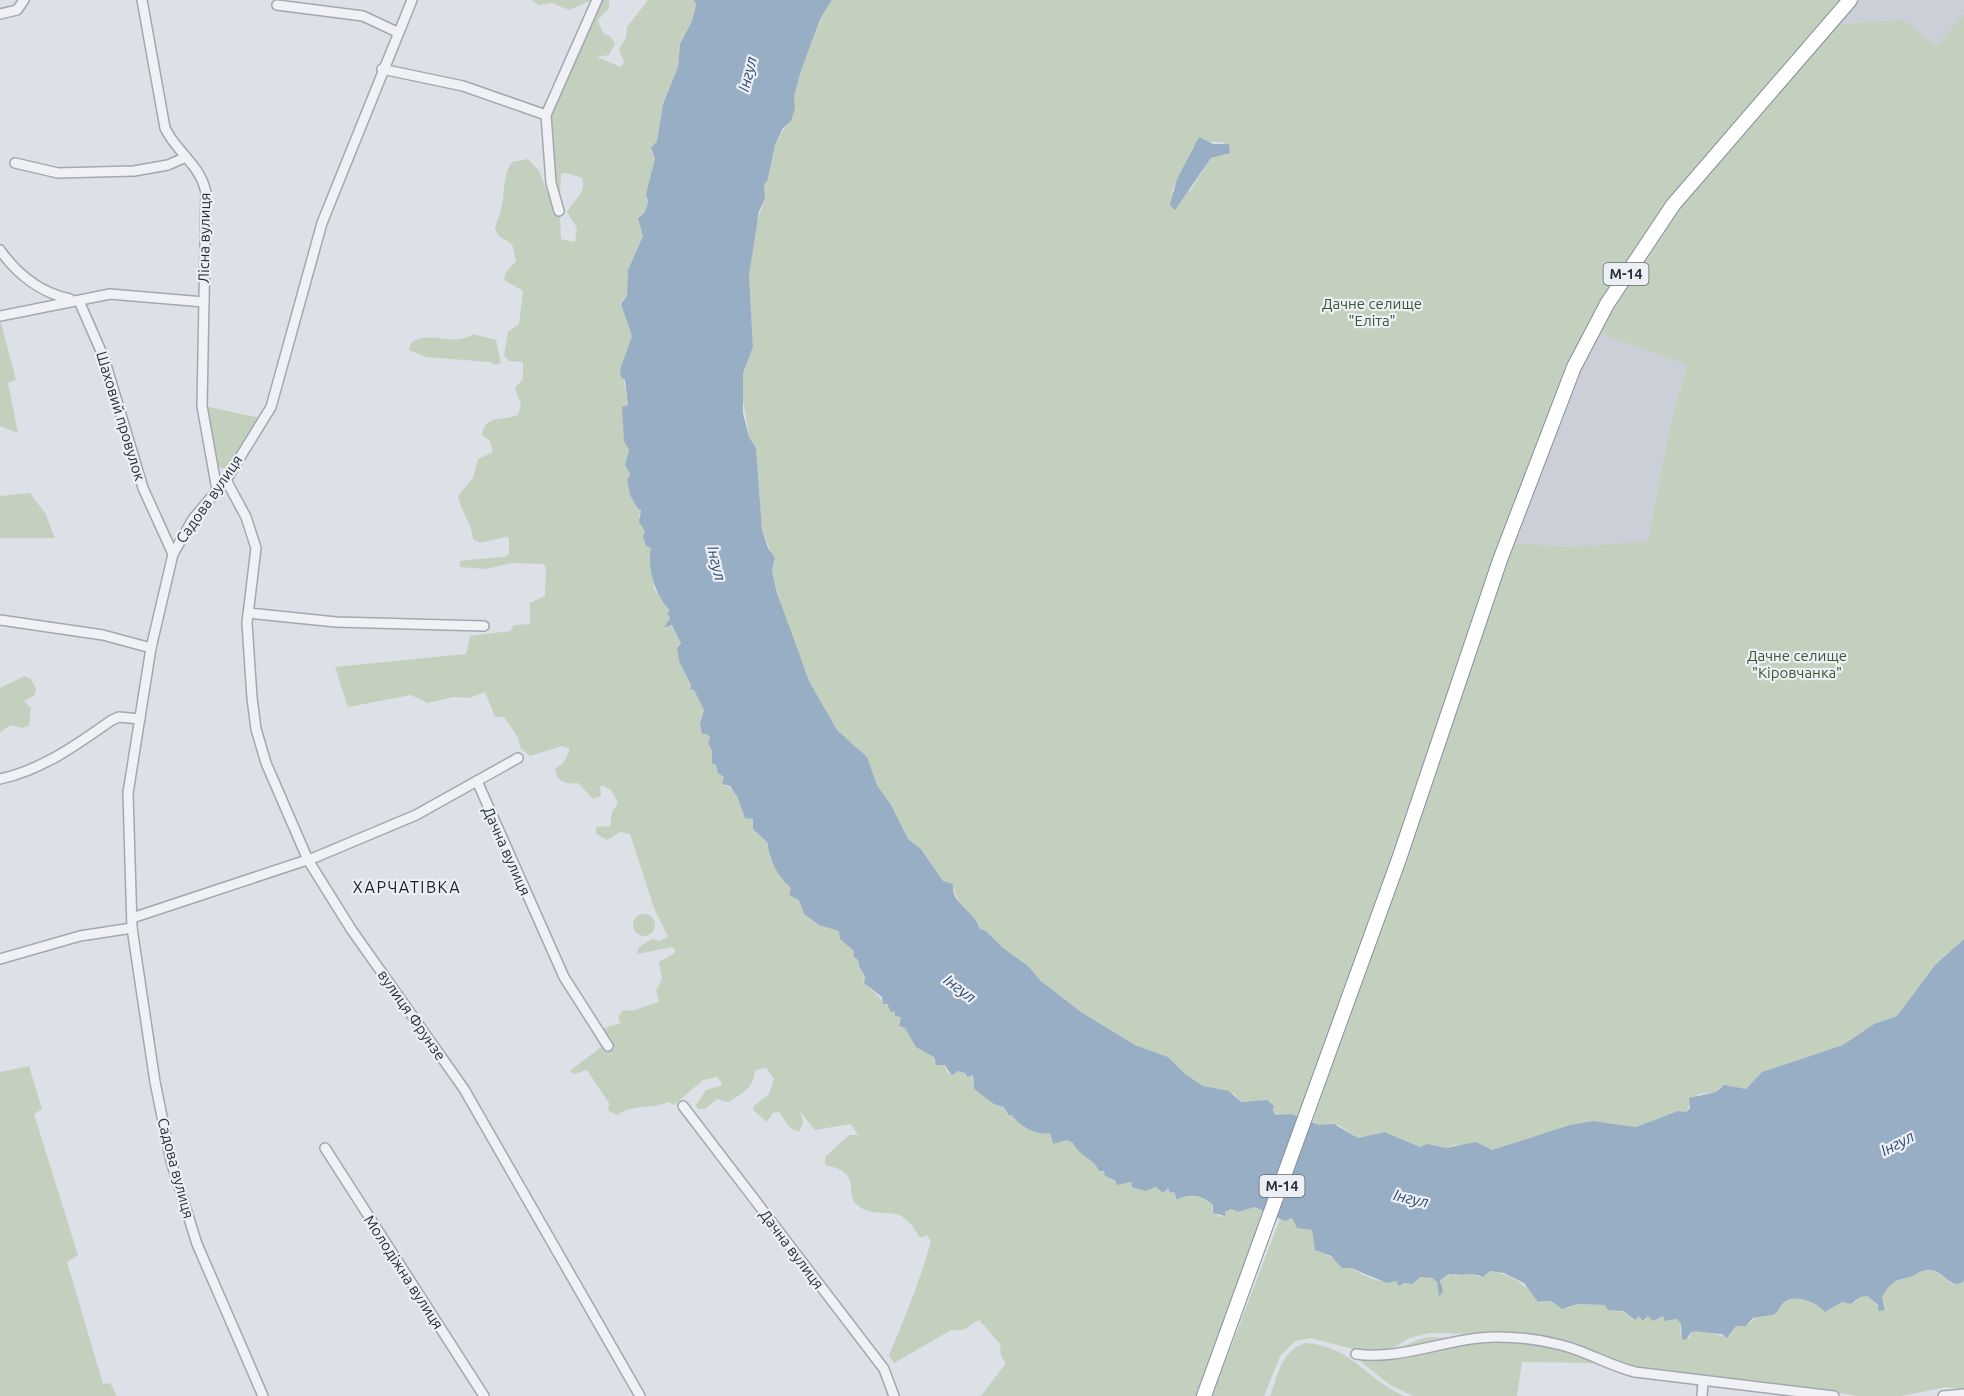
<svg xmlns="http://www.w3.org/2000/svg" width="1964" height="1396" font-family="Ubuntu,sans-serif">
<rect width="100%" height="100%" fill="#dde0e6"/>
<g fill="#cbd0d8">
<polygon points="1856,0 1964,0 1964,14 1935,48 1907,22 1834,25"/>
<polygon points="1596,332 1687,365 1670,426 1648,542 1575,547 1512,543 1540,465"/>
</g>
<g fill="#c3d0be" fill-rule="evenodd">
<polygon points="531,0 592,0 569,10 552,3 539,5"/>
<path d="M599 0H609V8L598 20 603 33 611 37 615 44 609 55 597 57 621 67 624 62 619 49 626 38 627 27 648 0H694L696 5 692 21 680 44 678 67 663 104 657 141 651 148 655 158 646 198 648 202 645 212 639 216 643 236 628 270 627 296 621 303 632 336 622 370 628 405 622 408C626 423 623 436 629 450L625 465 630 474 627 480 630 495 638 509 641 510 639 516 645 531 643 536 651 548 654 589 670 610 667 613 670 618 664 629 672 625 681 643 677 646 679 661 691 685 690 688 694 690 704 709 700 723 702 734H707C717 746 709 768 724 777L722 784C725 786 728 786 730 788 742 796 738 811 753 819V829L768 843 770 858 781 878 791 888 789 895 800 900 804 914 816 923 839 931 844 941 854 951 853 956 858 960V966L865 976 863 982C873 989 889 1010 895 1011V1015L901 1017 899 1024 905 1028 917 1047 934 1057V1062L944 1064 947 1072 953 1075 958 1071 965 1073 966 1077 972 1074 974 1089 1004 1107 1007 1115H1012C1018 1124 1038 1137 1050 1133L1053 1144 1067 1140 1073 1143C1080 1154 1093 1159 1099 1171H1104L1115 1180 1114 1183 1131 1182 1133 1187 1145 1191 1156 1187 1162 1192 1168 1188 1170 1193 1174 1192 1176 1199C1188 1193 1202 1195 1213 1205L1212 1211 1220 1217 1225 1216V1212L1231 1209 1238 1212 1255 1207 1266 1212 1197 1396H981L1006 1363 1001 1356 1000 1344 979 1320 963 1330H951L894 1363 889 1355C905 1318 920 1281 931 1241L927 1235 922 1238 919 1236C915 1230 910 1222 904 1218 894 1209 874 1217 860 1207 841 1195 866 1173 825 1165V1157L849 1135H858L851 1124 815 1130 800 1111 803 1122 799 1132 790 1128 779 1112 773 1113 767 1122 753 1110 754 1106 769 1094 774 1079 766 1068 755 1070C754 1088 743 1093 728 1102L717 1099 705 1109H698L696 1105 706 1090 720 1086 722 1083 717 1077 703 1080 674 1105 668 1102C652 1110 634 1103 617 1115L608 1110 609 1103 587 1070 574 1074 570 1071 601 1047 592 1032 621 1023 618 1017 623 1010 632 1011 659 1002 656 991 662 979 659 962 676 952 672 947 637 954 639 947 652 939 659 941 668 937 654 908 630 834 620 832 607 840 596 834V827L610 826 612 812 618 803 612 791 603 785 600 787 601 796 593 799 578 783C566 785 557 782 555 769L564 762 570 749 562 746 530 756 521 749 517 736 504 717H495L485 692 469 698 453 697 428 703 411 695 348 707 335 667 466 654 470 636 510 631 514 625 530 624V603L545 596 546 567 543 564 512 563 485 569 460 567V561L466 560 504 557 509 554V538L506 537 480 543 473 539C472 523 461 512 458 496L473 478 478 459 493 452 490 441 482 435C485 414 504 421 518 415L521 405 515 388 523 379V362L509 361 504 355 508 332 519 324 523 291 504 280 506 272 516 261 512 244 499 236 495 229C496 222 500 217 501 210 505 196 502 175 512 162L528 159 539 171 552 204 560 217 561 239 575 242 577 228 567 212C574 200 587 193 582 178L566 173 561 174 560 193 557 195 552 191 553 137 548 118Z"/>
<path d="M832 0H1843L1603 301 1300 1116 1280 1117 1273 1111 1274 1106 1264 1100 1241 1102 1233 1093 1203 1086 1185 1074 1168 1057 1135 1045 1081 1012 1041 981 1028 966 1003 948 986 931 979 928 977 921 961 907 953 888 943 881 921 849 908 839 891 805 877 785 867 757 837 730 809 681 786 624 772 571 775 562 762 530 756 448 749 437 741 388 743 373 753 347 749 275 756 224 765 199 764 185 768 179 775 145 787 123 800 74 820 19ZM1210 142H1223L1227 154 1211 158 1190 191 1171 193 1193 147Z"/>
<polygon points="1964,14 1964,939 1935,965 1897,1016 1874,1024 1843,1045 1762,1072 1746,1089 1720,1087 1716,1092 1699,1094 1693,1098 1686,1112 1678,1111 1636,1127 1593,1121 1567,1126 1492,1150 1481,1145 1455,1145 1446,1148 1427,1145 1420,1147 1382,1132 1358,1138 1339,1125 1320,1125 1313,1121 1512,543 1575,547 1648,541 1670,426 1687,365 1596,332 1657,233 1834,25 1900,20 1907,22 1935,47"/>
<polygon points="0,319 16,380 8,383 18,433 0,426"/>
<path d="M473 334 496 340 501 363 496 365 490 362 426 357 409 350 411 343C430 329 454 348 473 334Z"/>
<polygon points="204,406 260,418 225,469 216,466"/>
<polygon points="30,493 45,513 55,538 0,538 0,496"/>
<polygon points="25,676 31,679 36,689 34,696 24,701 31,708 29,725 23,728 11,725 0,732 0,688"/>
<circle cx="644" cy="925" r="11"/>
<polygon points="29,1066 42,1109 34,1114 78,1255 67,1262 103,1384 110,1383 117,1396 0,1396 0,1072"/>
<path d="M1292 1218 1302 1228 1312 1230 1317 1251C1339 1258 1371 1287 1395 1281L1402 1285 1426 1276 1435 1280 1441 1288V1278L1451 1274 1455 1276 1463 1273 1483 1277 1490 1271C1513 1275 1526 1284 1540 1303L1551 1301 1559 1307 1568 1308 1578 1304 1605 1305 1612 1310 1623 1312 1634 1320 1639 1316 1645 1321 1648 1316 1655 1319 1663 1316 1668 1321 1677 1319 1681 1324 1680 1332 1689 1338 1692 1332C1700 1329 1721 1336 1729 1337L1736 1326 1749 1324 1755 1318 1773 1315C1778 1312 1781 1304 1786 1301 1801 1293 1816 1305 1827 1311L1842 1302 1852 1304 1860 1297 1867 1296 1878 1306V1310H1886L1882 1297 1889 1284 1930 1269 1946 1277 1950 1283 1958 1284 1964 1281V1390L1947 1387 1901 1396H1858L1809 1388 1742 1384 1635 1370 1569 1347 1477 1334 1429 1333 1410 1338 1386 1352H1364L1311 1338 1295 1341 1280 1356 1264 1396H1212L1280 1219 1285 1221Z"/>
<path d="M1429 1337 1529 1342 1568 1350 1614 1369 1593 1363 1522 1362 1517 1396H1413L1390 1385 1350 1353C1366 1355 1381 1355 1397 1349 1408 1345 1417 1339 1429 1337Z"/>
<path d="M1307 1343C1352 1347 1367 1380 1404 1396H1270C1278 1375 1282 1348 1307 1343Z"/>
</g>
<g fill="#98aec5">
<path d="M694 0H832L820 19 800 74 794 97 795 108 791 121 783 128 775 145 768 179 764 185 765 199 759 211 749 275 753 347 743 373V413L749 437 756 448 762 530 768 548 775 558 772 571 777 593 809 681 837 730 867 757 877 785 891 805 908 839 921 849 943 881 953 884C950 904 977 913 979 928L986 931 1003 948 1028 966 1041 981 1081 1012 1135 1045 1168 1057 1185 1074 1203 1086 1229 1091 1241 1102 1267 1100 1274 1106 1273 1111 1276 1115 1291 1114 1320 1125 1334 1124 1358 1138 1384 1132 1420 1147 1427 1144 1446 1148 1476 1142 1492 1150 1570 1125 1593 1121 1636 1127 1678 1111 1686 1112 1690 1108 1689 1098 1716 1092 1724 1085 1746 1089 1762 1072 1843 1045 1874 1024 1897 1016 1935 965 1964 939V1281C1953 1290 1947 1276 1937 1272 1924 1265 1918 1276 1906 1278 1893 1280 1889 1285 1882 1297L1885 1310 1878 1311V1305L1867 1296 1860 1297 1851 1304 1842 1302 1825 1312C1817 1303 1799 1294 1786 1301 1780 1304 1779 1312 1773 1315L1753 1318 1746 1326H1736L1727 1338 1722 1334C1716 1334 1694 1330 1692 1332 1689 1334 1688 1338 1685 1340L1682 1339 1681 1324 1677 1319 1665 1321 1663 1316 1653 1321 1648 1316 1643 1321 1639 1316 1635 1320 1623 1311 1608 1310 1605 1305 1578 1304 1562 1309 1551 1301 1538 1302 1524 1283 1504 1273 1490 1271 1483 1277C1473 1272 1459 1276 1449 1274L1440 1280 1443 1291 1439 1297 1437 1282 1432 1278 1421 1277 1412 1284 1405 1283 1399 1286 1396 1281 1387 1283 1351 1268H1342L1331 1256 1315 1250 1312 1230 1297 1228 1292 1218 1285 1221 1255 1207 1238 1212 1231 1209 1225 1212V1216L1213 1213V1205C1202 1195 1188 1193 1177 1200L1174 1192 1170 1193 1168 1188 1163 1193 1156 1187 1145 1191 1132 1187 1131 1182 1116 1185 1115 1180 1105 1176 1104 1171H1099C1093 1158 1079 1156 1073 1143L1067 1140 1053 1144 1050 1133C1038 1137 1018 1125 1012 1115H1008L1004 1107 994 1104 974 1089 973 1075 967 1077 965 1073 958 1071 953 1075 950 1073 945 1065H936L934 1057 916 1047 905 1028 899 1026 901 1017 895 1016V1011L891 1012 887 1004H883L882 997 864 983 865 976 859 967 858 960 853 956 854 951 840 939 839 931 819 925 804 914 799 900 789 895 791 888C778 877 768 858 768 843L753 829V819L745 818 738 798 730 786 722 784 724 777 718 773 716 765 712 763V750L708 743 710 738 707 734H702L700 723 704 710 694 690 690 689 691 685 679 661 677 648 681 643 672 625 664 628 670 618 667 613 670 610C655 596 647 569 651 548L646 546 643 536 645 531 639 522 641 510 638 509 630 495 627 480 630 474 625 465 629 450 624 441 622 407 628 405 625 380 621 377 620 370 632 336 621 304 627 296 628 270 643 236 638 218 645 212 648 202 646 195 655 158 651 148 657 141 663 104 678 67 680 44 692 21 696 5Z"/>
<polygon points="1199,137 1213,144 1229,144 1230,153 1211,158 1175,210 1170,205 1177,179"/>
</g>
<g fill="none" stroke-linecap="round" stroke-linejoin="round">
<g stroke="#a3a7b0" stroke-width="12">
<g id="minor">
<path d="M142 0 165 128C176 152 201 165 206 193L202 406 217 490"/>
<polyline points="277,5 363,16 397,32"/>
<polyline points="0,14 17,10 24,0"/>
<polyline points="382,69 463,86 546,115 551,183 559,211"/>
<polyline points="546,115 597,0"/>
<polyline points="15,163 58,173 134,171 168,165 186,157"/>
<path d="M0 250C17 274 41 293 70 299"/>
<polyline points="79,301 104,358 143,488 173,554"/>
<polyline points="0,316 110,294 204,302"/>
<polyline points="226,480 246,517 256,548 247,623 252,698 256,729 266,763 308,860 351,929 464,1089 640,1396"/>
<polyline points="248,613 336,622 484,626"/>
<polyline points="0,620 103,635 151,648"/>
<path d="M0 779C42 770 78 744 112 720L119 717 140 719"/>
<polyline points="477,781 564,977 608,1046"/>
<polyline points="132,918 316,857 416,815 518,758"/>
<polyline points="0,959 80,936 132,928"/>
<polyline points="683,1106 884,1369 894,1396"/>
<polyline points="325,1148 484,1396"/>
<path d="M1356 1354C1402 1361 1449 1337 1497 1337 1517 1337 1542 1340 1561 1345 1586 1351 1610 1366 1635 1372L1834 1396"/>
<polyline points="263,1396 197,1244 171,1161 155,1082 132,928 128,793 151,648 173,554 193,519 226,480 271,407 322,223 412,0"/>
<polyline points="1702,1396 1703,1382"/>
<polyline points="1943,1396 1964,1394"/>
</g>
</g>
<g stroke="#858e9c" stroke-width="16">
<polyline id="highway" points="1204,1396 1399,859 1500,560 1574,367 1607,304 1673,205 1850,0"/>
</g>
<use href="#minor" stroke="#eff1f5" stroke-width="9"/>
<use href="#highway" stroke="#fff" stroke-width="14"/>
</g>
<g text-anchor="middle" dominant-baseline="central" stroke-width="4.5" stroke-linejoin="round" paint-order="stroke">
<g fill="#eceff4" stroke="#626973" stroke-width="1.5">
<rect x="1603.5" y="263" width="45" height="22" rx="4.5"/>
<rect x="1259.5" y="1175" width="45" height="22" rx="4.5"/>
</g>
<g font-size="14" font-weight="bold" fill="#272f3c">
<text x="1626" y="274">М-14</text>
<text x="1282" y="1186">М-14</text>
</g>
<g font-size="15" fill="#272f3c" stroke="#eceff4">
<text transform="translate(204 238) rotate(-89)">Лісна вулиця</text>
<text transform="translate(121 416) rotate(73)">Шаховий провулок</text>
<text transform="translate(209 499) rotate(-55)">Садова вулиця</text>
<text transform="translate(507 851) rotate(66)">Дачна вулиця</text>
<text transform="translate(412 1015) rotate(55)">вулиця Фрунзе</text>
<text transform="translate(176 1168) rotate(75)">Садова вулиця</text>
<text transform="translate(792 1249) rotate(53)">Дачна вулиця</text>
<text transform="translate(404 1272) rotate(57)">Молодіжна вулиця</text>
</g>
<g font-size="15" fill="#3b5735" stroke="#eceff4">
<text x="1372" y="303">Дачне селище<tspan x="1372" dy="17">"Еліта"</tspan></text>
<text x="1797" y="655">Дачне селище<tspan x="1797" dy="17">"Кіровчанка"</tspan></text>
</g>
<g font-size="16" font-style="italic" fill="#334d6e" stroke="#eceff4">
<text transform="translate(747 74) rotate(-76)">Інгул</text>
<text transform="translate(717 563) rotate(76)">Інгул</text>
<text transform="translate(960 988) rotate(37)">Інгул</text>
<text transform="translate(1897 1143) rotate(-28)">Інгул</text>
<text transform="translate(1411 1198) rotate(13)">Інгул</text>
</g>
<g font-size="16" letter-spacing="1.5" fill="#19202d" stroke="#eceff4">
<text x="407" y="887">ХАРЧАТІВКА</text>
</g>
</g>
</svg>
